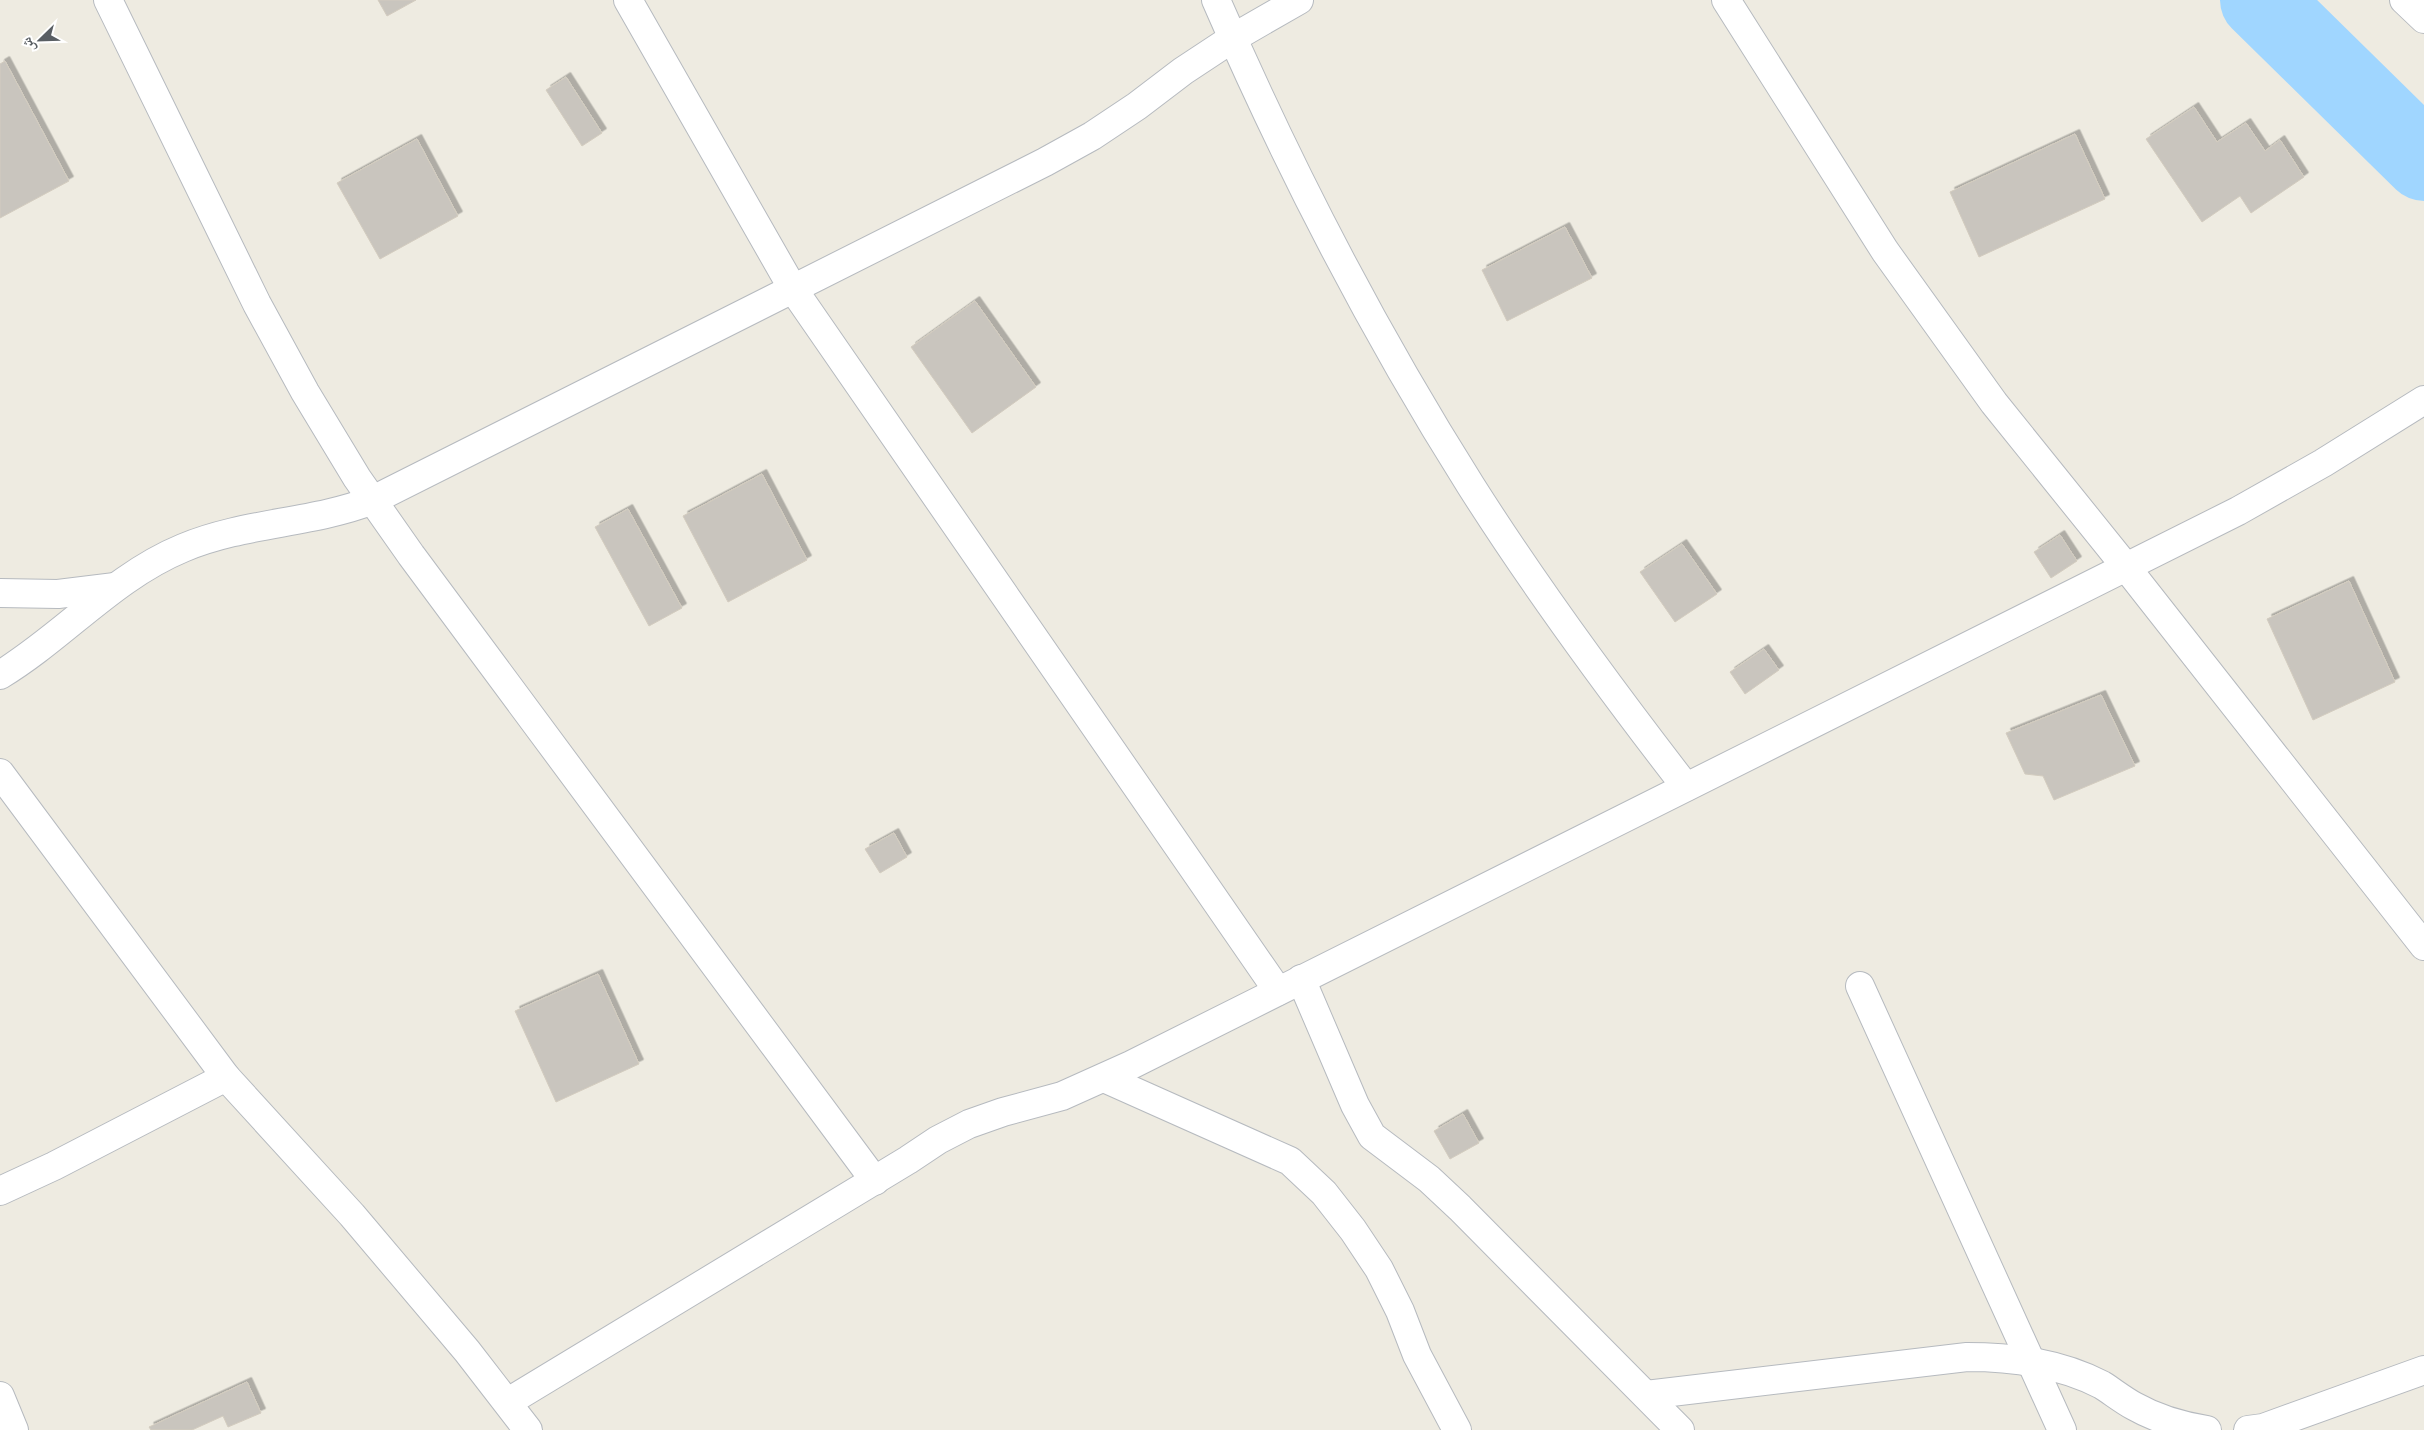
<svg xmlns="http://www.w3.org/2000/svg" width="2424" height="1430" font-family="'Alegreya Sans','Noto Naskh Arabic',sans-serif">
<defs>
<filter id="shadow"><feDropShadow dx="4.5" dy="-4.5" stdDeviation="0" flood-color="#0004"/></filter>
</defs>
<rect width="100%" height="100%" fill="#eeebe1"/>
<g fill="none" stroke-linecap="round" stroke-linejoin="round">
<polyline stroke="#a0d6ff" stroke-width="80" points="2260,0 2424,161"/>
</g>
<g fill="#c9c5be" stroke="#d3ccbf" filter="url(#shadow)">
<polygon points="378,0 416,0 387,16"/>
<polygon points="5,61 69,181 0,218 0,64"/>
<polygon points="566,77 602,133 582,146 546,90"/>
<polygon points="2194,107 2217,142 2246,123 2265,151 2280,140 2304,177 2251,213 2240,196 2202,222 2146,139"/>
<polygon points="2075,134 2105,199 1979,257 1950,192"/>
<polygon points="417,139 458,216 380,259 337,183"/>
<polygon points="1565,227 1592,278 1507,321 1482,270"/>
<polygon points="975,301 1036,387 972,433 911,347"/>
<polygon points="762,474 807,560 728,602 683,516"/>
<polygon points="628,509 682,608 649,626 595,527"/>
<polygon points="2060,535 2077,561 2051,578 2034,552"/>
<polygon points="1682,544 1717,594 1675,622 1640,572"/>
<polygon points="2349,581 2395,682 2313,720 2267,619"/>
<polygon points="1764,649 1779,670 1745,694 1730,672"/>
<polygon points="2101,695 2135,766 2054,800 2043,776 2025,774 2006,733"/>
<polygon points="894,833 907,857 880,873 865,849"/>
<polygon points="598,974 639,1064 556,1102 515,1011"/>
<polygon points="1463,1114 1479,1143 1450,1159 1434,1131"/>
<polygon points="247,1382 261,1413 228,1427 223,1416 192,1430 151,1430 149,1427"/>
</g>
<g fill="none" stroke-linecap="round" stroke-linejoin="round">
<g stroke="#b6babf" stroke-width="30">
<g id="minor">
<polyline points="108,0 257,304 305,392 357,478 411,555 875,1181"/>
<polyline points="628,0 793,289 1278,991"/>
<path d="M1216 0C1289 168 1373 331 1471 486 1537 590 1610 689 1686 787"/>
<polyline points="1726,0 1885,251 1994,403 2126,567 2424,946"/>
<polyline points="2404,0 2424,19"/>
<polyline points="0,593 58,594 115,587"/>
<path d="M0 675C64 636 113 577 183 548 245 522 311 524 373 500L1045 162 1092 136 1137 106 1183 71 1233 38 1299 0"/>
<polyline points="0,773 226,1077 352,1215 467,1351 528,1430"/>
<polyline points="1301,979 1355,1105 1372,1136 1429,1179 1460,1208 1680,1430"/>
<polyline points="1860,986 2062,1430"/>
<polyline points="1104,1078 1290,1161 1324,1193 1353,1230 1379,1269 1400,1311 1417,1355 1457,1430"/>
<polyline points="0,1191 54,1166 226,1077"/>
<path d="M1646 1395 1967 1357C2014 1357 2060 1363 2102 1385 2113 1392 2123 1400 2134 1406 2157 1419 2181 1426 2207 1430"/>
<polyline points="0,1396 14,1430"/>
<polyline points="508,1402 908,1160 938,1140 969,1124 1003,1112 1062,1096 1131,1065 2238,511 2323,463 2424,400"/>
<polyline points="2248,1430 2263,1428 2424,1370"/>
</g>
</g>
<use href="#minor" stroke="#fff" stroke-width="28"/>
</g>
<g transform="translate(40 40) rotate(247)" stroke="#ffffff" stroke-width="4" paint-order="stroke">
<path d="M0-4L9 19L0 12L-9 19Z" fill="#595e63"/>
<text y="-8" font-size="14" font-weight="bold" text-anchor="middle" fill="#595e63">ش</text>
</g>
</svg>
